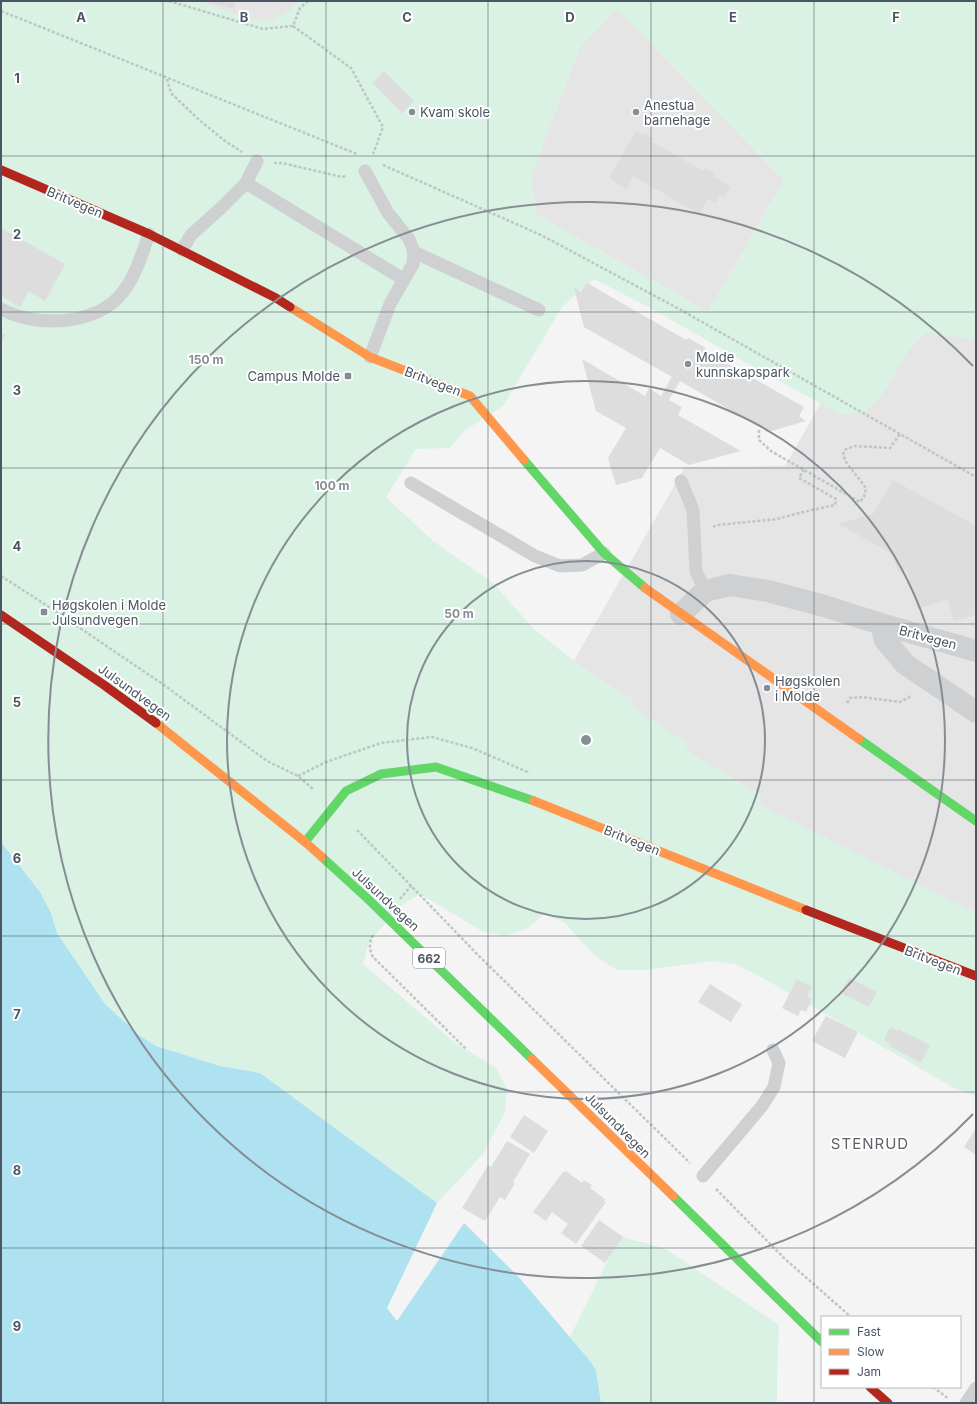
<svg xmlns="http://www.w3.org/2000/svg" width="977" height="1404" font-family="Inter,sans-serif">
<rect width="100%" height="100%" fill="#f4f4f4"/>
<g fill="#e6e5e6">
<polygon points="11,1 621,1 617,9 784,180 708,312 537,215"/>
<polygon points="906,325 976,336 976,1020 485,816 685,467 785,466 834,380"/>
</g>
<g fill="#d9f2e3" fill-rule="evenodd">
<path d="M1 1H198L246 18 272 20 291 10 298 1H976V340L926 333 910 348 884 392 866 412 842 415 759 370 654 310 594 279 562 307 503 406 464 431 450 448 416 449 386 497 433 541 493 583 533 628 575 662 633 700 631 706 688 744 685 749 762 796 759 804 976 913V1096L952 1087 840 1022 757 975 735 964 713 961 643 970H617L595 956 564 922 544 914 528 928 505 936 482 931 420 894 400 906 369 942 363 964 454 1042 496 1068 507 1089 505 1112 483 1154 437 1203 260 1073 220 1066 156 1046 140 1036 105 1004 57 933 51 913 40 892 1 842ZM617 9 784 180 708 312 537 215 531 177 580 48Z"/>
<polygon points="620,1236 666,1249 779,1325 777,1373 777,1403 601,1403 596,1371 591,1362 570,1337"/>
</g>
<polygon fill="#aee2f0" points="1,842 40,892 51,913 57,933 105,1004 140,1036 156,1046 220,1066 260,1073 437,1203 387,1308 397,1321 464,1223 517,1275 591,1362 596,1371 601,1403 1,1403"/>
<g fill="#ddddde">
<polygon points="204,1 236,1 234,9"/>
<polygon points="384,71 414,101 402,113 373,83"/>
<polygon points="636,131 642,135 643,133 652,138 650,141 704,171 705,168 714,173 713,176 730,187 724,197 720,195 716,203 708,199 699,214 633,176 627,189 609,178"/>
<polygon points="1,228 65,264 45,301 29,291 20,307 1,296"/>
<polygon points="587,283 686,340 688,338 706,348 704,350 804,407 799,416 806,421 768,432 680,381 669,400 682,407 678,415 741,451 689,465 660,448 642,478 616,485 608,458 626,428 596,411 582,359 645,396 649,388 661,396 672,377 584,327 574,288 581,292"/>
<polygon points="1,333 5,335 1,342"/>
<polygon points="893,480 976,526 976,615 954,621 948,599 917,609 907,569 898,572 893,554 838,524 873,514"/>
<polygon points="849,978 877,992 869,1007 841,993"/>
<polygon points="797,979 812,987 807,995 808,997 812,999 806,1012 801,1010 798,1016 782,1008"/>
<polygon points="710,984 742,1004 731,1022 698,1002"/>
<polygon points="826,1016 858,1032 845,1058 812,1041"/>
<polygon points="890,1027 898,1031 898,1029 930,1045 921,1063 889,1046 891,1044 884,1040"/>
<polygon points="524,1115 548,1131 534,1153 510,1137"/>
<polygon points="976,1128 976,1155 964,1147"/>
<polygon points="507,1141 530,1154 513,1182 515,1183 505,1200 500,1197 485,1221 462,1208 488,1165 491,1167"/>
<polygon points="566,1171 582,1183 584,1180 592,1185 590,1188 605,1199 604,1201 606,1202 576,1244 561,1233 568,1224 552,1212 546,1221 533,1212 563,1172 564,1172"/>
<polygon points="599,1220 623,1237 605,1263 581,1246"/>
</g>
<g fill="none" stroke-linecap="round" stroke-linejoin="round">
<g stroke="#bcc7c4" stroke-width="2.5" stroke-dasharray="3 2" stroke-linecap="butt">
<polyline points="169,1 263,29 293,26"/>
<polyline points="308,1 300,8 293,26 351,68 383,127 373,154"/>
<polyline points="1,11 357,154"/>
<polyline points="167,79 171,93 198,119 225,141 242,152"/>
<polyline points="274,163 282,163 342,177 347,176"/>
<polyline points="383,165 541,235 681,310 976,477"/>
<polyline points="759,430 759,440 771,451 860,502 864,497 866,488 846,462 843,454 846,449 855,446 890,448 900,434"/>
<polyline points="713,527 717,525 777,519 803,512 835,505 836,499 799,478 804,469"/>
<polyline points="1,576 40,601 164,685 267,761 298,776 313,789"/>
<polyline points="847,703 850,698 862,697 900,702 908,698 911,695"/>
<polyline points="298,776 326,762 381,743 432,737 472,748 530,773"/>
<polyline points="357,830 479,956 690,1163"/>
<polyline points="400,899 411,886"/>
<path d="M373 935C369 943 369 949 373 957L466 1049"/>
<polyline points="716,1189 784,1258 851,1317"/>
<polyline points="933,1387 949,1399"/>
</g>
<g stroke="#ced0d2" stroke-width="13">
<polyline points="365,171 388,213 409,239 414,252 413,264 390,304 370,357"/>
<polyline points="246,183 403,279"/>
<polyline points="182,250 191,235 222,207 246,183 257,161"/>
<polyline points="414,252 539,310"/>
<path d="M1 309C36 328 97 326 123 292 136 275 142 254 149 234"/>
<polyline points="681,481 693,510 696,571 705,591"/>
<polyline points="411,483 535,556 560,566 582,565 604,553"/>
<polyline points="703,1176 762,1106 774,1087 779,1063 773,1050"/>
<polyline points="966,1403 976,1388"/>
</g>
<g stroke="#ced0d2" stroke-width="22">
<polyline points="681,614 705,591 730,585 768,591 824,606 881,624 976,651"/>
<polyline points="881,624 885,640 905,664 976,712"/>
</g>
<g stroke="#63d668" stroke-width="9">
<polyline points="524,460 604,553 645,588"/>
<polyline points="859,739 976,821"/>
<polyline points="305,842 346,791 381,774 436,767 534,801"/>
<polyline points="322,857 369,900 532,1059"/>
<polyline points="673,1196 822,1342"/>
</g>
<g stroke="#ff974d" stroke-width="9">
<polyline points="290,307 370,357 470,396 524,460"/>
<polyline points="645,588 859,739"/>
<polyline points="156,723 305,842 322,857"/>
<polyline points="534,801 806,910"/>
<polyline points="532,1059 673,1196"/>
</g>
<g stroke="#b3261e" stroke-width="9">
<polyline points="1,170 149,234 276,298 290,307"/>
<polyline points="1,615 104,685 156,723"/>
<polyline points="806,910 976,976"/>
<polyline points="870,1387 888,1403"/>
</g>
</g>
<path fill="none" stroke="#4a5661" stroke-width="1" stroke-opacity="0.55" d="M163 1V1403M326 1V1403M488 1V1403M651 1V1403M814 1V1403M1 156H976M1 312H976M1 468H976M1 624H976M1 780H976M1 936H976M1 1092H976M1 1248H976"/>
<g fill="none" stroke="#868d94" stroke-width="2">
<circle cx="586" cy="740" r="179"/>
<circle cx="586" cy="740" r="359"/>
<path d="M973 1114A538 538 0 1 1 973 366"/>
</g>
<g fill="#868d94" stroke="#fff" stroke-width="1.5">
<circle cx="412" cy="112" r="4"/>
<circle cx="636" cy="112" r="4"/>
<circle cx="688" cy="364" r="4"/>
<rect x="344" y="372" width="8" height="8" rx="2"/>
<rect x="40" y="608" width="8" height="8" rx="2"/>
<circle cx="767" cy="688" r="4"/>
</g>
<g text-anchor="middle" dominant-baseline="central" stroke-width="4" stroke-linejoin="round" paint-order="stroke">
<rect fill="#fff" stroke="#808990" stroke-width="1" x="413" y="948" width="32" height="20" rx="3"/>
<g font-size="12" font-weight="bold" fill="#4a5661">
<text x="429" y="958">662</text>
</g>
<g font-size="13" fill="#4a5661" stroke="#fff" text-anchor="start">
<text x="644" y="105">Anestua<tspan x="644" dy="15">barnehage</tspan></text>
<text x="420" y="112">Kvam skole</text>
<text x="696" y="357">Molde<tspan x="696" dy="15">kunnskapspark</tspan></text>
<text x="340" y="376" text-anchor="end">Campus Molde</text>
<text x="52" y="605">Høgskolen i Molde<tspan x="52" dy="15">Julsundvegen</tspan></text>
<text x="775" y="681">Høgskolen<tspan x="775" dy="15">i Molde</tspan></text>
</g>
<g font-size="13" fill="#4a5661" stroke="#fff">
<text transform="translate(75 202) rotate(23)">Britvegen</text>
<text transform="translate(433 381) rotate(21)">Britvegen</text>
<text transform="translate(928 637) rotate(15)">Britvegen</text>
<text transform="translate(135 692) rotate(36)">Julsundvegen</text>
<text transform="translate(632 840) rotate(22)">Britvegen</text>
<text transform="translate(386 899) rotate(43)">Julsundvegen</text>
<text transform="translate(933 960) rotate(21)">Britvegen</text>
<text transform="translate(618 1125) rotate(45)">Julsundvegen</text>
</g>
<g font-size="15" letter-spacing="1" fill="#5f6368" stroke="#fff">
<text x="870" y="1143">STENRUD</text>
</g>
</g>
<g font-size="13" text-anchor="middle" font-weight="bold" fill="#4a5661" stroke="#fff" stroke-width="4" stroke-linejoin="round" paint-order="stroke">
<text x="81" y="22">A</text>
<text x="244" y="22">B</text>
<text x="407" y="22">C</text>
<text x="570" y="22">D</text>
<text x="733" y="22">E</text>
<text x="896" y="22">F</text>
<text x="17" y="83">1</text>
<text x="17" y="239">2</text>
<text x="17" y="395">3</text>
<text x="17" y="551">4</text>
<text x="17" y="707">5</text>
<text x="17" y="863">6</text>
<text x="17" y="1019">7</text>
<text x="17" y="1175">8</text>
<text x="17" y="1331">9</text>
</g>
<circle cx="586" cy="740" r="6" fill="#868d94" stroke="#fff" stroke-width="2"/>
<g font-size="12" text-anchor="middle" font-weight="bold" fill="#868d94" stroke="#fff" stroke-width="4" stroke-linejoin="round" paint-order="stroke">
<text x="206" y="364">150 m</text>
<text x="332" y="490">100 m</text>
<text x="459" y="618">50 m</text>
</g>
<rect width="977" height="1404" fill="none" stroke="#4a5661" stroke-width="4"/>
<rect x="821" y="1316" width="140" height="72" fill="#ffffff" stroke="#b7bbc0"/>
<rect x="829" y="1329" width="20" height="6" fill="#63d668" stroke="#b7bbc0"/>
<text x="857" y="1336" font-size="12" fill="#4a5661">Fast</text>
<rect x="829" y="1349" width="20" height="6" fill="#ff974d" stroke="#b7bbc0"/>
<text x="857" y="1356" font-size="12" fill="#4a5661">Slow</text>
<rect x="829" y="1369" width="20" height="6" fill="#b3261e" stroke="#b7bbc0"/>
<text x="857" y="1376" font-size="12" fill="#4a5661">Jam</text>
</svg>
